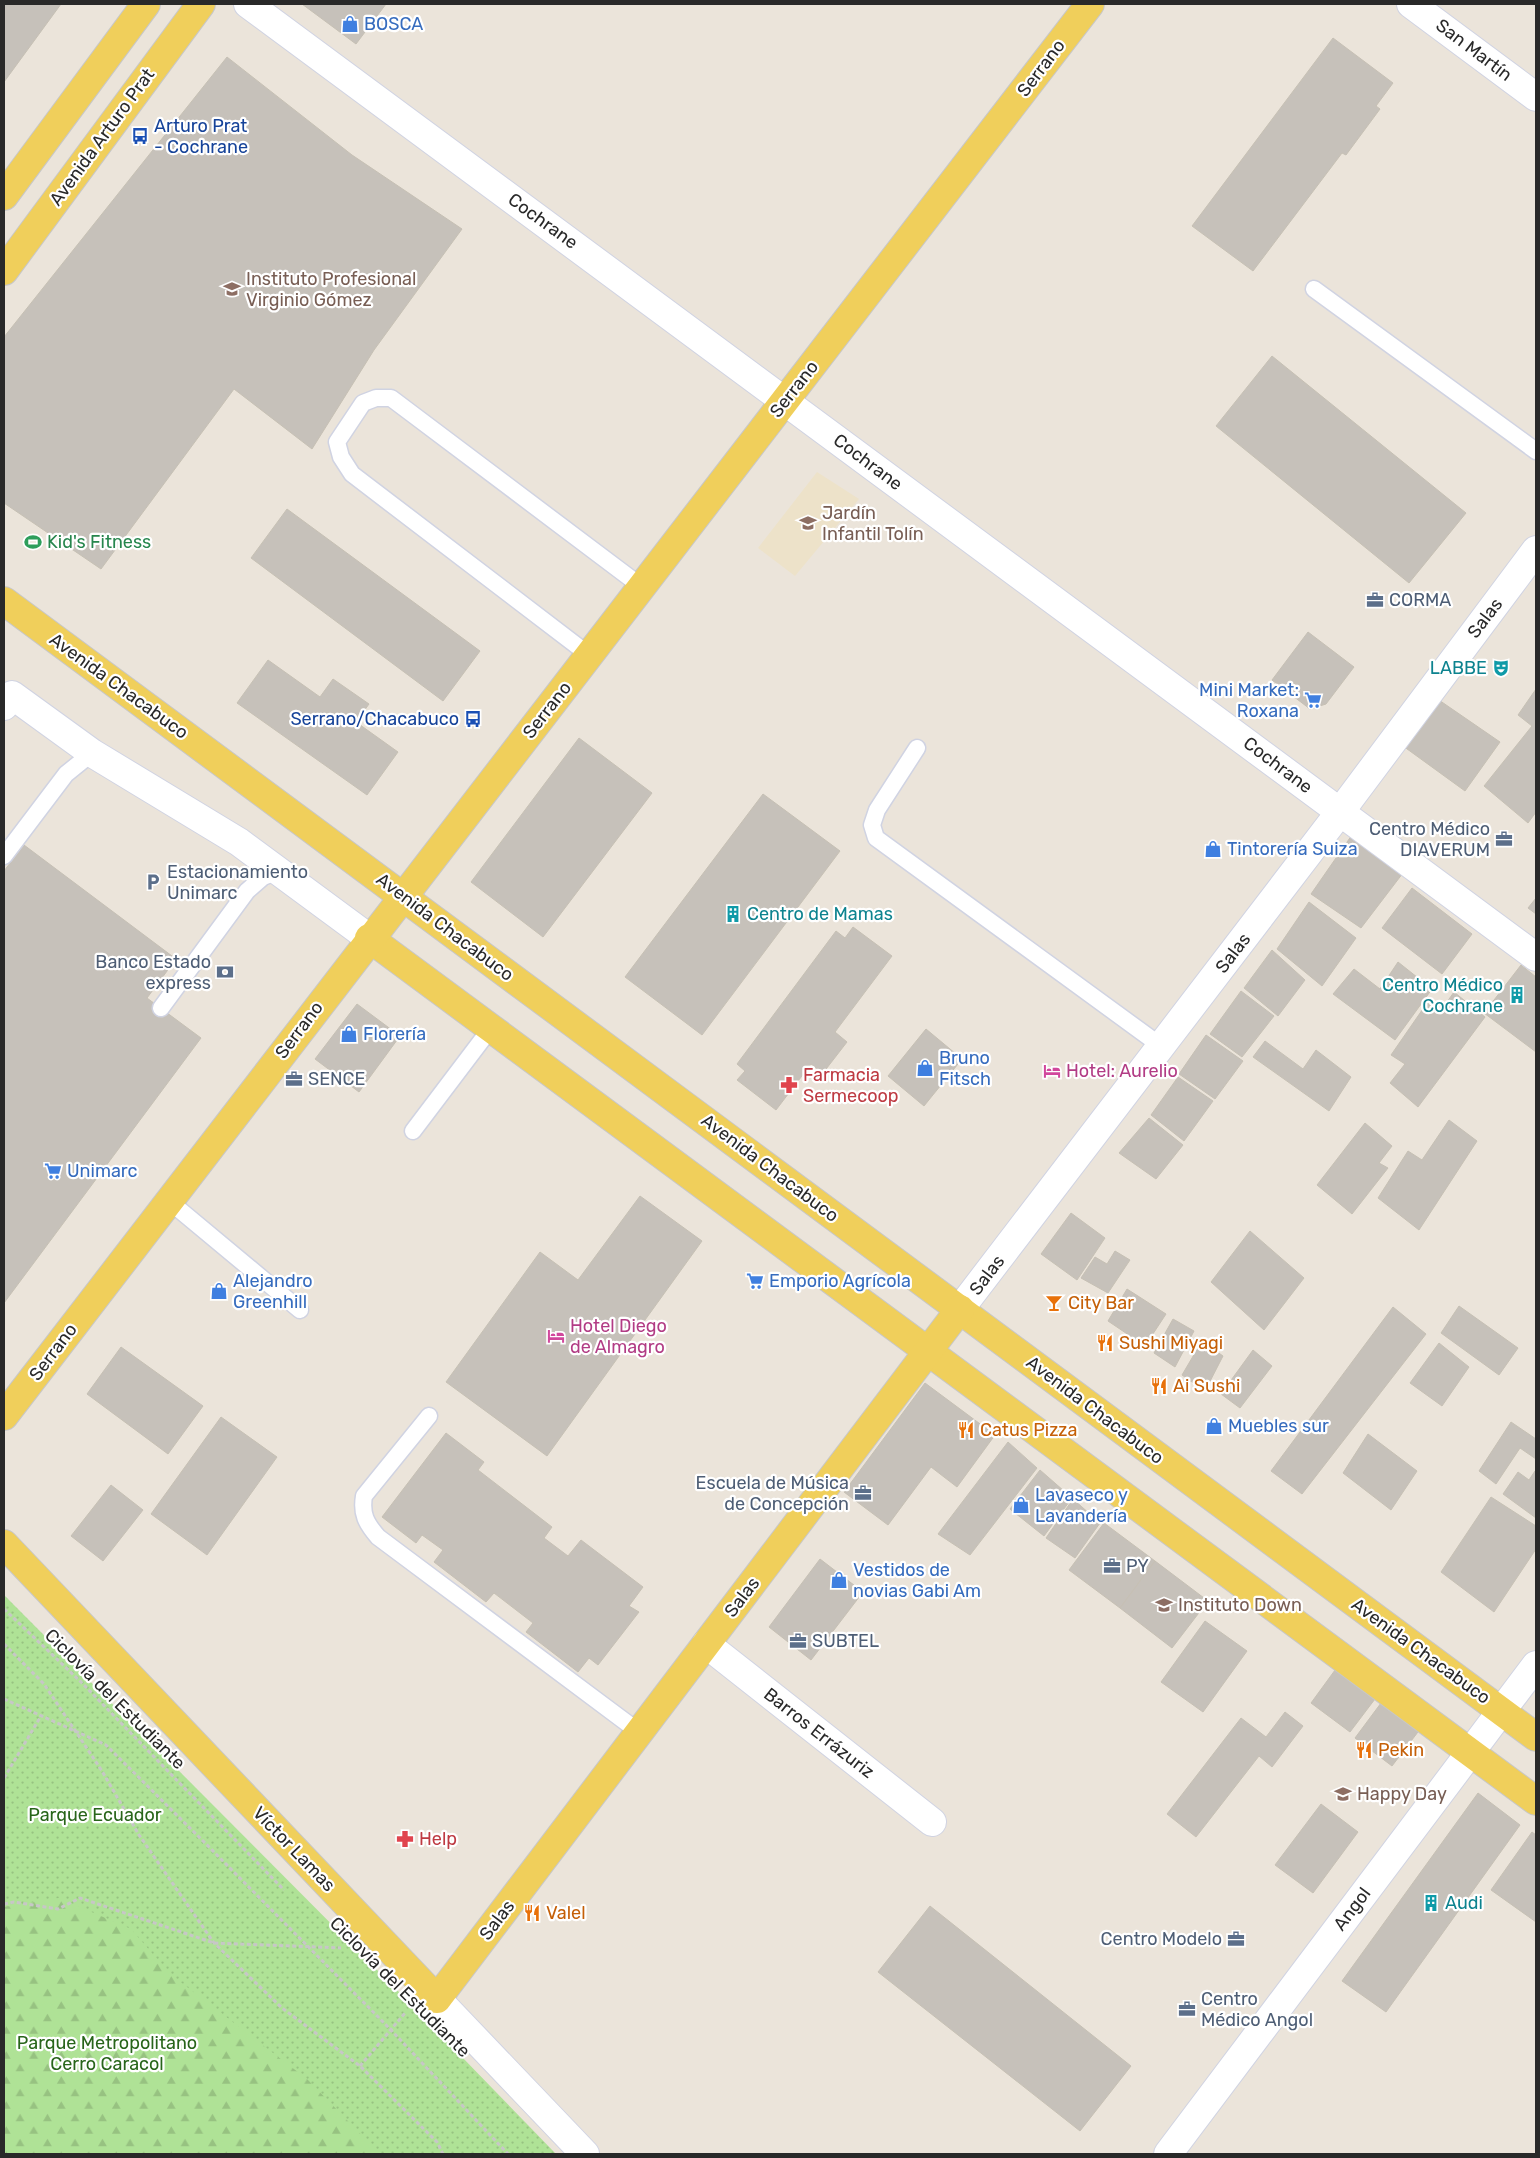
<svg xmlns="http://www.w3.org/2000/svg" width="1540" height="2158" font-family="Rubik,sans-serif">
<defs>
<pattern id="grass-dots" width="8" height="8" patternUnits="userSpaceOnUse" patternTransform="scale(1.25)"><rect width="8" height="8" fill="#afe296"/><path d="M2 2h.1M6 6h.1" fill="none" stroke="#97c281" stroke-width="1.8" stroke-linecap="round"/></pattern>
<pattern id="forest-firs" width="22" height="20" patternUnits="userSpaceOnUse" patternTransform="scale(1.25)"><rect width="22" height="20" fill="#afe296"/><path d="M5 1l3.5 6h-7zM16 11l3.5 6h-7z" fill="#97c281"/></pattern>
</defs>
<rect width="100%" height="100%" fill="#ebe4da"/>
<polygon fill="#ede2c9" points="817,472 859,499 795,576 758,548"/>
<polygon fill="url(#grass-dots)" points="4,1595 397,1990 556,2154 4,2154"/>
<polygon fill="url(#forest-firs)" points="59,1898 131,1929 170,1974 307,2079 380,2154 4,2154 4,1907"/>
<g fill="#c6c1ba" stroke="#c6c0b4">
<polygon points="4,4 61,4 4,82"/>
<polygon points="302,4 386,4 356,44"/>
<polygon points="1333,38 1393,83 1376,106 1380,109 1346,155 1342,153 1253,271 1192,226"/>
<polygon points="227,57 352,155 462,229 374,350 312,449 234,389 101,569 4,503 4,337"/>
<polygon points="1272,356 1466,513 1409,583 1216,426"/>
<polygon points="287,509 480,651 443,701 251,558"/>
<polygon points="1308,632 1354,667 1326,704 1310,709 1272,680"/>
<polygon points="268,660 320,697 333,679 369,704 356,722 398,752 367,795 237,703"/>
<polygon points="1536,689 1536,812 1528,823 1484,786 1532,726 1518,715"/>
<polygon points="1436,698 1500,742 1465,791 1403,746"/>
<polygon points="579,738 652,793 543,937 471,882"/>
<polygon points="763,794 840,851 702,1035 625,977"/>
<polygon points="1354,832 1406,869 1361,928 1311,894"/>
<polygon points="24,845 176,959 147,998 201,1038 4,1303 4,871"/>
<polygon points="1412,888 1472,934 1442,974 1382,928"/>
<polygon points="1536,898 1536,914 1528,908"/>
<polygon points="1309,902 1356,938 1322,986 1277,949"/>
<polygon points="853,927 892,956 835,1032 847,1042 823,1073 811,1064 776,1110 737,1080 745,1071 737,1064 836,931 845,938"/>
<polygon points="1272,950 1305,980 1278,1016 1244,988"/>
<polygon points="1398,962 1432,989 1395,1040 1333,994 1354,969 1380,989"/>
<polygon points="1521,965 1536,977 1536,1052 1484,1013"/>
<polygon points="1241,991 1274,1016 1242,1057 1210,1034"/>
<polygon points="1454,992 1485,1017 1418,1107 1390,1083 1405,1064 1391,1055 1427,1003 1440,1012"/>
<polygon points="357,1004 400,1036 359,1092 315,1059"/>
<polygon points="926,1029 962,1059 924,1106 888,1076"/>
<polygon points="1206,1035 1243,1061 1215,1099 1179,1074"/>
<polygon points="1265,1041 1303,1069 1316,1050 1351,1077 1329,1111 1253,1057"/>
<polygon points="1178,1077 1213,1101 1184,1141 1151,1115"/>
<polygon points="1149,1118 1183,1145 1156,1179 1119,1153"/>
<polygon points="1449,1120 1477,1141 1419,1230 1378,1198 1408,1151 1422,1160"/>
<polygon points="1365,1123 1392,1146 1379,1163 1388,1168 1352,1214 1317,1185"/>
<polygon points="640,1196 702,1241 547,1456 446,1382 540,1252 578,1280"/>
<polygon points="1071,1213 1105,1238 1077,1280 1041,1254"/>
<polygon points="1250,1231 1304,1278 1264,1330 1211,1282"/>
<polygon points="1115,1251 1130,1260 1108,1293 1081,1278 1095,1257 1107,1264"/>
<polygon points="1127,1289 1166,1314 1145,1346 1108,1321"/>
<polygon points="1459,1306 1518,1348 1499,1375 1441,1333"/>
<polygon points="1393,1307 1426,1334 1302,1494 1271,1471"/>
<polygon points="1173,1319 1194,1331 1175,1367 1154,1353"/>
<polygon points="1202,1341 1223,1356 1205,1391 1182,1375"/>
<polygon points="1439,1343 1469,1367 1442,1406 1410,1383"/>
<polygon points="121,1347 203,1406 168,1454 87,1394"/>
<polygon points="1253,1350 1272,1366 1240,1408 1221,1394"/>
<polygon points="925,1383 995,1435 957,1487 931,1467 888,1525 844,1492"/>
<polygon points="221,1417 277,1457 207,1555 151,1514"/>
<polygon points="1511,1422 1536,1439 1536,1459 1520,1448 1496,1484 1479,1471"/>
<polygon points="446,1433 484,1462 478,1470 552,1527 544,1538 568,1556 581,1540 643,1587 629,1606 639,1612 598,1665 589,1658 578,1672 526,1632 533,1623 494,1593 486,1602 434,1562 443,1550 422,1535 416,1543 382,1517"/>
<polygon points="1368,1434 1417,1471 1391,1510 1343,1473"/>
<polygon points="1008,1442 1037,1468 970,1555 938,1534"/>
<polygon points="1040,1470 1072,1498 1044,1536 1010,1509"/>
<polygon points="1535,1471 1536,1472 1536,1518 1503,1494 1518,1472 1529,1480"/>
<polygon points="111,1485 143,1510 103,1561 71,1536"/>
<polygon points="1491,1497 1536,1526 1536,1549 1494,1612 1441,1572"/>
<polygon points="1073,1499 1100,1523 1075,1558 1046,1538"/>
<polygon points="1104,1523 1155,1561 1120,1608 1069,1570"/>
<polygon points="820,1559 863,1592 811,1660 769,1627"/>
<polygon points="1155,1561 1208,1601 1172,1648 1120,1608"/>
<polygon points="1205,1621 1247,1651 1203,1712 1161,1682"/>
<polygon points="1338,1666 1378,1695 1350,1732 1311,1703"/>
<polygon points="1384,1699 1421,1728 1392,1766 1355,1738"/>
<polygon points="1285,1712 1303,1726 1272,1767 1259,1756 1196,1837 1167,1814 1241,1718 1266,1737"/>
<polygon points="1478,1793 1520,1825 1386,2012 1342,1981"/>
<polygon points="1321,1804 1358,1832 1313,1893 1275,1865"/>
<polygon points="1532,1832 1536,1835 1536,1922 1491,1890"/>
<polygon points="930,1906 1131,2066 1080,2131 878,1972"/>
</g>
<g fill="none" stroke-linecap="round" stroke-linejoin="round">
<g stroke="#d0d3e2" stroke-width="19">
<g id="lane">
<polyline points="1314,289 1536,451"/>
<polyline points="589,655 352,474 341,457 337,442 363,403 376,398 391,398 642,587"/>
<polyline points="917,748 877,810 872,825 876,838 1161,1046"/>
<polyline points="4,856 66,774 92,753"/>
<polyline points="161,1008 247,891 263,877 278,871"/>
<polyline points="413,1131 491,1028"/>
<polyline points="169,1201 300,1310"/>
<path d="M429 1416 364 1496C361 1514 366 1523 378 1537L639 1732"/>
</g>
</g>
<g stroke="#d0d3e2" stroke-width="30">
<g id="street">
<polyline points="4,706 12,695 92,753 239,842 369,938"/>
<polyline points="706,1644 932,1822"/>
</g>
</g>
<g stroke="#d0d3e2" stroke-width="30">
<g id="secondary">
<polyline points="248,4 1536,957"/>
<polyline points="1411,4 1536,97"/>
<polyline points="960,1309 1340,812 1536,550"/>
<polyline points="437,1999 585,2154"/>
<polyline points="1168,2154 1536,1665"/>
</g>
</g>
<g stroke="#c7c7c7" stroke-width="30">
<g id="primary">
<polyline points="4,196 146,4"/>
<polyline points="4,271 201,4"/>
<polyline points="4,601 1536,1737"/>
<polyline points="369,938 1536,1801"/>
<polyline points="4,1416 1090,4"/>
<polyline points="4,1544 437,1999 960,1309"/>
</g>
</g>
<g stroke="#c7c7c7" stroke-width="3" stroke-dasharray="4 2.5" stroke-linecap="butt">
<polyline points="4,1609 80,1681 284,1890"/>
<polyline points="4,1644 44,1684 102,1771 139,1835 214,1943 282,2008 360,2066 437,2142 443,2154"/>
<polyline points="4,1699 106,1745 206,1844 391,2030 508,2154"/>
<polyline points="4,1778 41,1716"/>
<polyline points="4,1904 14,1902 58,1909 80,1898 214,1943 341,1948"/>
<polyline points="360,2066 405,2013"/>
</g>
<use href="#lane" stroke="#fff" stroke-width="16"/>
<use href="#street" stroke="#fff" stroke-width="28"/>
<use href="#secondary" stroke="#fff" stroke-width="28"/>
<use href="#primary" stroke="#f0cf5b" stroke-width="28"/>
</g>
<defs>
<g id="shop-bare" transform="scale(1.35)"><path d="M-5-2.5h2.3a2.7 3.5 0 0 1 5.4 0H5L5.5 6h-11ZM-1.5-2.5h3a1.5 2.3 0 0 0-3 0Z" fill="#3f7fe0" stroke="#fff" stroke-width="2.5" paint-order="stroke"/></g>
<g id="bus-bare" transform="scale(1.35)"><path d="M-5-6H5V4H4V6H2V4H-2V6H-4V4H-5ZM-3.5-4V0h7V-4ZM-3.5 1.2v1.5H-2V1.2ZM2 1.2v1.5H3.5V1.2Z" fill="#1a4fb4" stroke="#fff" stroke-width="2.5" paint-order="stroke"/></g>
<g id="university-bare" transform="scale(1.35)"><path d="M0-5L7-2L0 1L-7-2ZM-4 1L0 2.5L4 1V4Q0 6-4 4Z" fill="#8d6e63" stroke="#fff" stroke-width="2.5" paint-order="stroke"/></g>
<g id="school-bare" transform="scale(1.35)"><path d="M0-5L7-2L0 1L-7-2ZM-4 1L0 2.5L4 1V4Q0 6-4 4Z" fill="#8d6e63" stroke="#fff" stroke-width="2.5" paint-order="stroke"/></g>
<g id="stadium-bare" transform="scale(1.35)"><path d="M0-5a6.5 5 0 1 0 0 10a6.5 5 0 1 0 0-10ZM-3.5-1.8h7v3.6h-7Z" fill="#2e9e5b" stroke="#fff" stroke-width="2.5" paint-order="stroke"/></g>
<g id="office-bare" transform="scale(1.35)"><path d="M-6-3h4V-5.5h4V-3h4V5H-6ZM-1-4.5V-3h2v-1.5ZM-6 0V1H6V0Z" fill="#5c6f8a" stroke="#fff" stroke-width="2.5" paint-order="stroke"/></g>
<g id="theatre-bare" transform="scale(1.35)"><path d="M-5-5.5Q0-4 5-5.5V0Q5 5 0 6Q-5 5-5 0ZM-3.3-2.5H-1v1.5H-3.3ZM1-2.5H3.3v1.5H1ZM-2.8 1Q0 5.5 2.8 1Z" fill="#0f9aa8" stroke="#fff" stroke-width="2.5" paint-order="stroke"/></g>
<g id="supermarket-bare" transform="scale(1.35)"><path d="M-6-5.5h2.5l.6 2H6L4.5 2H-2.5L-4.4-4H-6ZM-1.5 3.2a1.3 1.3 0 1 0 .1 0ZM3 3.2a1.3 1.3 0 1 0 .1 0Z" fill="#3f7fe0" stroke="#fff" stroke-width="2.5" paint-order="stroke"/></g>
<g id="parking-bare" transform="scale(1.35)"><path d="M-3.5-5.5H1a3.5 3.5 0 0 1 0 7H-1V5.5H-3.5ZM-1-3.4V-.6H.8a1.4 1.4 0 0 0 0-2.8Z" fill="#5c6f8a" stroke="#fff" stroke-width="2.5" paint-order="stroke"/></g>
<g id="building-bare" transform="scale(1.35)"><path d="M-4-6H4V6H1V3H-1V6H-4ZM-2.5-4.3h1.7v1.8h-1.7ZM.8-4.3h1.7v1.8H.8ZM-2.5-1h1.7V.8h-1.7ZM.8-1h1.7V.8H.8Z" fill="#0f9aa8" stroke="#fff" stroke-width="2.5" paint-order="stroke"/></g>
<g id="bank-bare" transform="scale(1.35)"><path d="M-6-4H6V4H-6ZM0-2.3a2.3 2.3 0 1 0 0 4.6a2.3 2.3 0 1 0 0-4.6Z" fill="#5c6f8a" stroke="#fff" stroke-width="2.5" paint-order="stroke"/></g>
<g id="hotel-bare" transform="scale(1.35)"><path d="M-6-4.5h1.5V1H6V5H4.5V3h-9V5H-6ZM-4 0a1.8 1.8 0 1 1 3.6 0ZM.5 0V-2.5h3Q6-2.5 6 0Z" fill="#d1479c" stroke="#fff" stroke-width="2.5" paint-order="stroke"/></g>
<g id="pharmacy-bare" transform="scale(1.35)"><path d="M-2-6h4v4h4v4h-4v4h-4v-4h-4v-4h4Z" fill="#e0444e" stroke="#fff" stroke-width="2.5" paint-order="stroke"/></g>
<g id="bar-bare" transform="scale(1.35)"><path d="M-6-5H6L.8 .8V4.5H3.5V6h-7V4.5H-.8V.8Z" fill="#e8710a" stroke="#fff" stroke-width="2.5" paint-order="stroke"/></g>
<g id="restaurant-bare" transform="scale(1.35)"><path d="M-5-6h1v4h1v-4h1v4h1v-4h1v5L-1.5 .5V6h-2V.5L-5-1ZM5-6V6H3V1.5H1.5Q1.5-4 5-6Z" fill="#e8710a" stroke="#fff" stroke-width="2.5" paint-order="stroke"/></g>
</defs>
<g fill-rule="evenodd">
<use href="#shop-bare" x="350" y="24"/>
<use href="#bus-bare" x="140" y="136"/>
<use href="#university-bare" x="232" y="289"/>
<use href="#school-bare" x="808" y="523"/>
<use href="#stadium-bare" x="33" y="542"/>
<use href="#office-bare" x="1375" y="600"/>
<use href="#theatre-bare" x="1501" y="668"/>
<use href="#supermarket-bare" x="1313" y="700"/>
<use href="#bus-bare" x="473" y="719"/>
<use href="#office-bare" x="1504" y="839"/>
<use href="#shop-bare" x="1213" y="849"/>
<use href="#parking-bare" x="153" y="882"/>
<use href="#building-bare" x="733" y="914"/>
<use href="#bank-bare" x="225" y="972"/>
<use href="#building-bare" x="1517" y="995"/>
<use href="#shop-bare" x="349" y="1034"/>
<use href="#shop-bare" x="925" y="1068"/>
<use href="#hotel-bare" x="1052" y="1071"/>
<use href="#office-bare" x="294" y="1079"/>
<use href="#pharmacy-bare" x="789" y="1085"/>
<use href="#supermarket-bare" x="53" y="1171"/>
<use href="#supermarket-bare" x="755" y="1281"/>
<use href="#shop-bare" x="219" y="1291"/>
<use href="#bar-bare" x="1054" y="1303"/>
<use href="#hotel-bare" x="556" y="1336"/>
<use href="#restaurant-bare" x="1105" y="1343"/>
<use href="#restaurant-bare" x="1159" y="1386"/>
<use href="#shop-bare" x="1214" y="1426"/>
<use href="#restaurant-bare" x="966" y="1430"/>
<use href="#office-bare" x="863" y="1493"/>
<use href="#shop-bare" x="1021" y="1505"/>
<use href="#office-bare" x="1112" y="1566"/>
<use href="#shop-bare" x="839" y="1580"/>
<use href="#school-bare" x="1164" y="1605"/>
<use href="#office-bare" x="798" y="1641"/>
<use href="#restaurant-bare" x="1364" y="1750"/>
<use href="#school-bare" x="1343" y="1794"/>
<use href="#pharmacy-bare" x="405" y="1839"/>
<use href="#building-bare" x="1431" y="1903"/>
<use href="#restaurant-bare" x="532" y="1913"/>
<use href="#office-bare" x="1236" y="1939"/>
<use href="#office-bare" x="1187" y="2009"/>
</g>
<g text-anchor="middle" dominant-baseline="central" stroke-width="4.5" stroke-linejoin="round" paint-order="stroke">
<g font-size="18" fill="#366cbe" stroke="#fff" text-anchor="start">
<text x="364" y="24">BOSCA</text>
<text x="1299" y="690" text-anchor="end">Mini Market:<tspan x="1299" dy="21">Roxana</tspan></text>
<text x="1227" y="849">Tintorería Suiza</text>
<text x="363" y="1034">Florería</text>
<text x="939" y="1058">Bruno<tspan x="939" dy="21">Fitsch</tspan></text>
<text x="67" y="1171">Unimarc</text>
<text x="233" y="1281">Alejandro<tspan x="233" dy="21">Greenhill</tspan></text>
<text x="769" y="1281">Emporio Agrícola</text>
<text x="1228" y="1426">Muebles sur</text>
<text x="1035" y="1495">Lavaseco y<tspan x="1035" dy="21">Lavandería</tspan></text>
<text x="853" y="1570">Vestidos de<tspan x="853" dy="21">novias Gabi Am</tspan></text>
</g>
<g font-size="18" fill="#292929" stroke="#fff">
<text transform="translate(1474 50) rotate(37)">San Martín</text>
<text transform="translate(1041 68) rotate(-53)">Serrano</text>
<text transform="translate(102 137) rotate(-54)">Avenida Arturo Prat</text>
<text transform="translate(543 221) rotate(36)">Cochrane</text>
<text transform="translate(794 389) rotate(-52)">Serrano</text>
<text transform="translate(868 462) rotate(37)">Cochrane</text>
<text transform="translate(1485 618) rotate(-53)">Salas</text>
<text transform="translate(119 686) rotate(36)">Avenida Chacabuco</text>
<text transform="translate(547 710) rotate(-52)">Serrano</text>
<text transform="translate(1278 765) rotate(37)">Cochrane</text>
<text transform="translate(445 927) rotate(37)">Avenida Chacabuco</text>
<text transform="translate(1233 953) rotate(-53)">Salas</text>
<text transform="translate(299 1030) rotate(-53)">Serrano</text>
<text transform="translate(770 1168) rotate(37)">Avenida Chacabuco</text>
<text transform="translate(987 1275) rotate(-53)">Salas</text>
<text transform="translate(53 1352) rotate(-53)">Serrano</text>
<text transform="translate(1095 1410) rotate(37)">Avenida Chacabuco</text>
<text transform="translate(742 1597) rotate(-53)">Salas</text>
<text transform="translate(1421 1651) rotate(36)">Avenida Chacabuco</text>
<text transform="translate(115 1699) rotate(45)">Ciclovía del Estudiante</text>
<text transform="translate(819 1733) rotate(38)">Barros Errázuriz</text>
<text transform="translate(294 1849) rotate(46)">Víctor Lamas</text>
<text transform="translate(1352 1909) rotate(-53)">Angol</text>
<text transform="translate(497 1920) rotate(-53)">Salas</text>
<text transform="translate(400 1987) rotate(45)">Ciclovía del Estudiante</text>
</g>
<g font-size="18" fill="#164399" stroke="#fff" text-anchor="start">
<text x="154" y="126">Arturo Prat<tspan x="154" dy="21">- Cochrane</tspan></text>
<text x="459" y="719" text-anchor="end">Serrano/Chacabuco</text>
</g>
<g font-size="18" fill="#785e54" stroke="#fff" text-anchor="start">
<text x="246" y="279">Instituto Profesional<tspan x="246" dy="21">Virginio Gómez</tspan></text>
<text x="822" y="513">Jardín<tspan x="822" dy="21">Infantil Tolín</tspan></text>
<text x="1178" y="1605">Instituto Down</text>
<text x="1357" y="1794">Happy Day</text>
</g>
<g font-size="18" fill="#27864d" stroke="#fff" text-anchor="start">
<text x="47" y="542">Kid's Fitness</text>
</g>
<g font-size="18" fill="#4e5e75" stroke="#fff" text-anchor="start">
<text x="1389" y="600">CORMA</text>
<text x="1490" y="829" text-anchor="end">Centro Médico<tspan x="1490" dy="21">DIAVERUM</tspan></text>
<text x="167" y="872">Estacionamiento<tspan x="167" dy="21">Unimarc</tspan></text>
<text x="211" y="962" text-anchor="end">Banco Estado<tspan x="211" dy="21">express</tspan></text>
<text x="308" y="1079">SENCE</text>
<text x="849" y="1483" text-anchor="end">Escuela de Música<tspan x="849" dy="21">de Concepción</tspan></text>
<text x="1126" y="1566">PY</text>
<text x="812" y="1641">SUBTEL</text>
<text x="1222" y="1939" text-anchor="end">Centro Modelo</text>
<text x="1201" y="1999">Centro<tspan x="1201" dy="21">Médico Angol</tspan></text>
</g>
<g font-size="18" fill="#0d838f" stroke="#fff" text-anchor="end">
<text x="1487" y="668">LABBE</text>
<text x="747" y="914" text-anchor="start">Centro de Mamas</text>
<text x="1503" y="985">Centro Médico<tspan x="1503" dy="21">Cochrane</tspan></text>
<text x="1445" y="1903" text-anchor="start">Audi</text>
</g>
<g font-size="18" fill="#b23c85" stroke="#fff" text-anchor="start">
<text x="1066" y="1071">Hotel: Aurelio</text>
<text x="570" y="1326">Hotel Diego<tspan x="570" dy="21">de Almagro</tspan></text>
</g>
<g font-size="18" fill="#be3a42" stroke="#fff" text-anchor="start">
<text x="803" y="1075">Farmacia<tspan x="803" dy="21">Sermecoop</tspan></text>
<text x="419" y="1839">Help</text>
</g>
<g font-size="18" fill="#c56008" stroke="#fff" text-anchor="start">
<text x="1068" y="1303">City Bar</text>
<text x="1119" y="1343">Sushi Miyagi</text>
<text x="1173" y="1386">Ai Sushi</text>
<text x="980" y="1430">Catus Pizza</text>
<text x="1378" y="1750">Pekin</text>
<text x="546" y="1913">Valel</text>
</g>
<g font-size="18" fill="#28651a" stroke="#fff">
<text x="95" y="1815">Parque Ecuador</text>
<text x="107" y="2043">Parque Metropolitano<tspan x="107" dy="21">Cerro Caracol</tspan></text>
</g>
</g>
<rect width="1540" height="2158" fill="none" stroke="#292929" stroke-width="10"/>
</svg>
